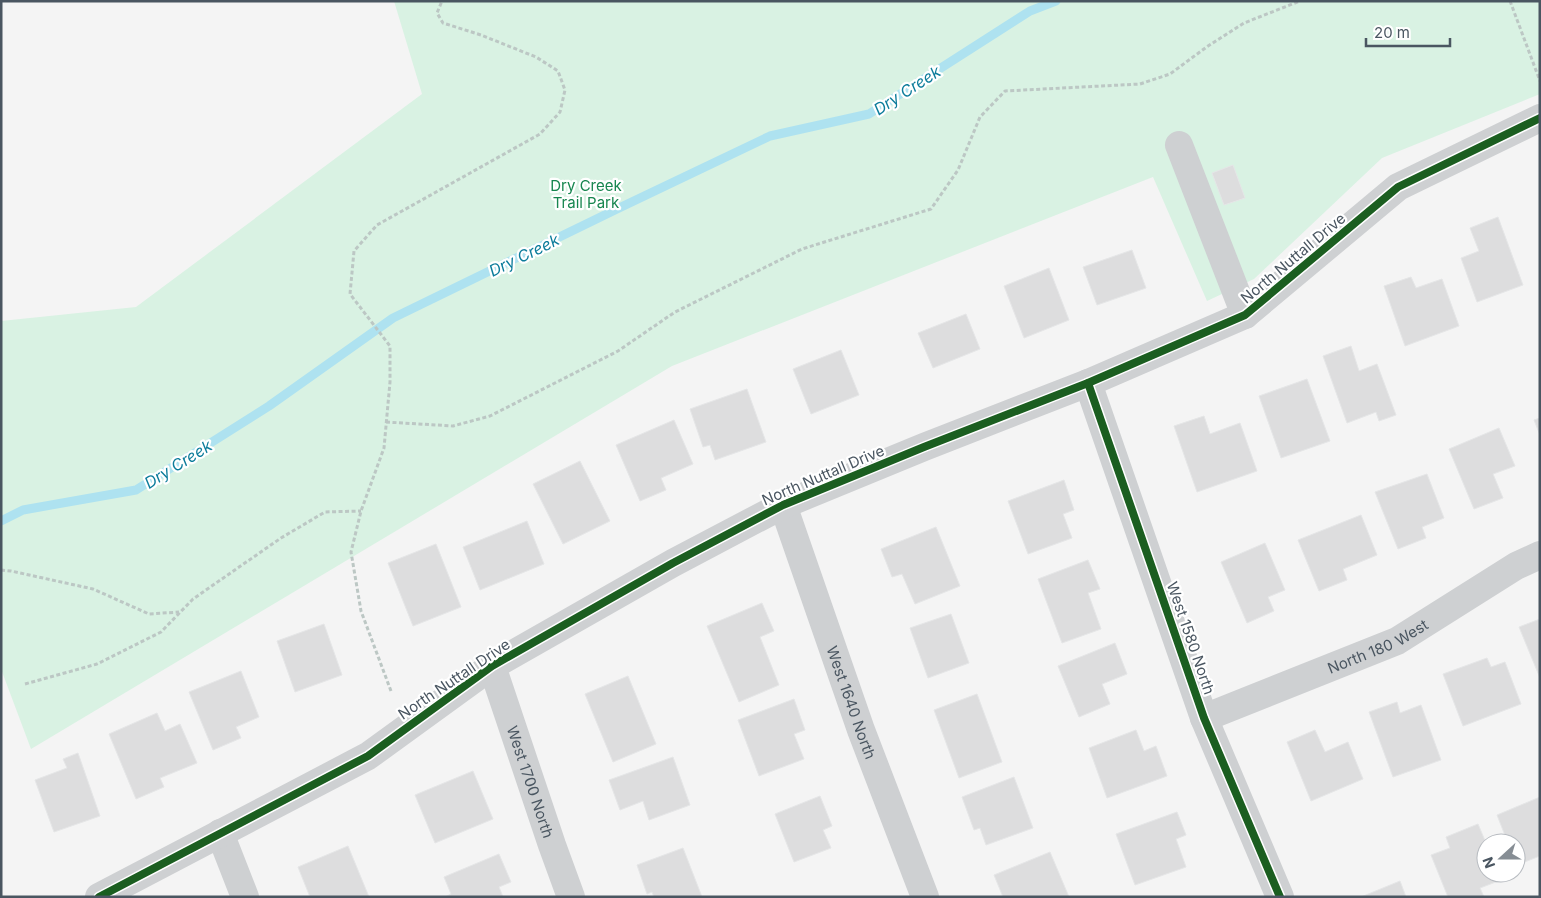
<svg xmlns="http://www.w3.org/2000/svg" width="1541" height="898" font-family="Inter,sans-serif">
<rect width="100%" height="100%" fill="#f4f4f4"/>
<polygon fill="#d9f2e3" points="394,1 1540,1 1540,94 1382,158 1254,279 1207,301 1153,177 672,366 31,749 1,669 1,321 136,307 422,94"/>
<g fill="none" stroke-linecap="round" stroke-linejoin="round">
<polyline stroke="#aee2f0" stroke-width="9" points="1,521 23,510 136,490 269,406 393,318 617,209 770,136 869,114 1030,11 1056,1"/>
</g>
<g fill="#ddddde" stroke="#e5e6e7">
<polygon points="1233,165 1245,198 1224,205 1212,173"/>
<polygon points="1498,217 1523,285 1477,302 1461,258 1479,251 1470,228"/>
<polygon points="1132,250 1146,288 1097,305 1083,267"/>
<polygon points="1049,268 1069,320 1024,338 1004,286"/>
<polygon points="1411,277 1416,288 1442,279 1459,326 1405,346 1384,286"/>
<polygon points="966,314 980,349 933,368 918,333"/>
<polygon points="1351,346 1359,371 1377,364 1396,415 1379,421 1376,412 1347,423 1323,356"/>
<polygon points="841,350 859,395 811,414 793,369"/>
<polygon points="1307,379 1330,441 1281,458 1259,396"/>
<polygon points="747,389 766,442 715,460 710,445 703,447 690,409"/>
<polygon points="1204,416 1210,434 1240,423 1257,471 1197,492 1174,426"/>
<polygon points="1540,418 1540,435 1534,420"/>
<polygon points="674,420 693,464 661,478 666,490 640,501 616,445"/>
<polygon points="1499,428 1515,466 1493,474 1503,498 1474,509 1449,449"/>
<polygon points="580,461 610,521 563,544 533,484"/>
<polygon points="1427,474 1444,518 1422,527 1426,538 1398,549 1375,492"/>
<polygon points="1064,480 1074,510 1063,514 1072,538 1028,554 1008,501"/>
<polygon points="1361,515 1377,555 1343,569 1347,580 1319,591 1298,540"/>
<polygon points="527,521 544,564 480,590 463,547"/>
<polygon points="936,527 960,586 915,604 902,574 892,577 881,549"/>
<polygon points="1265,543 1285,590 1268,597 1274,611 1247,623 1221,562"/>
<polygon points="436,544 461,607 413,626 388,563"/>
<polygon points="1088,560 1100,589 1088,593 1101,629 1062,643 1038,579"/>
<polygon points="762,603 774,631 760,637 779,685 739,702 707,626"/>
<polygon points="951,614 969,663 928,678 910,628"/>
<polygon points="1540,619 1540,678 1519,627"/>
<polygon points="324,624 342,675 295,692 277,641"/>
<polygon points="1115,643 1127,674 1102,684 1110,704 1079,717 1058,666"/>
<polygon points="1487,658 1491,667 1505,662 1521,704 1463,726 1443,674"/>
<polygon points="241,671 259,717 236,727 241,738 213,750 189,692"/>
<polygon points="628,676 656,744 613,762 585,694"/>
<polygon points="977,694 1002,762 959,778 934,710"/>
<polygon points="794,699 805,730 794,734 804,759 759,776 738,720"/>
<polygon points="1397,702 1400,713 1421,705 1441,760 1393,777 1369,712"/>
<polygon points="157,713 165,731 180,724 197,763 160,778 164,787 136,799 109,734"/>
<polygon points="1136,730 1144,751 1156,746 1167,776 1107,798 1089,748"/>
<polygon points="1315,730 1325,752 1348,742 1363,779 1311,801 1287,742"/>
<polygon points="78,753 100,816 54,832 35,780 67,768 63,759"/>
<polygon points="673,757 690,805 649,820 643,801 620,810 609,780"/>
<polygon points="473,771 493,819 435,843 415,795"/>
<polygon points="1014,777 1033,828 986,845 980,828 974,830 962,797"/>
<polygon points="820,796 832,826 823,830 831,848 794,862 775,814"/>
<polygon points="1540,797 1540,856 1517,865 1516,843 1508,843 1497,815"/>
<polygon points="1177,812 1186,835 1176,839 1186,867 1135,885 1116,834"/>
<polygon points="1478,824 1486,843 1486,873 1498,873 1501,880 1480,888 1484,897 1448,897 1431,855 1450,848 1446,837"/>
<polygon points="348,846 369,897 310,897 298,867"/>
<polygon points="683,848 702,897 654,897 652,892 647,894 637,865"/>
<polygon points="1050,852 1069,897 1003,897 994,875"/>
<polygon points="499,854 511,882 499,887 503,897 445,897 451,894 444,877"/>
<polygon points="1400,881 1406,897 1361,897"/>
</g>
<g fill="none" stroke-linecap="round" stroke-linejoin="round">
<g stroke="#bcc7c4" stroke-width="3" stroke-dasharray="4 2.5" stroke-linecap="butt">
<polyline points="1510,1 1540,81"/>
<polyline points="386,422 453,426 490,416 618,351 675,312 802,249 931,209 958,170 980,117 1005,91 1140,84 1170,74 1208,46 1244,23 1300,1"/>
<polyline points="1,570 11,571 93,589 149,614 179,612"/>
<polyline points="25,684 97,664 161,632 193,599 281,538 325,512 361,511"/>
<polyline points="391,691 361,611 351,552 361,511 384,448 390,382 390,346 350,294 354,251 377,225 540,134 560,112 565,90 558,71 536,57 481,35 443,23 437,13 442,1"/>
</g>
<g stroke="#ced0d2" stroke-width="28">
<polyline points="1179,145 1245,315"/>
<polyline points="1088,383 1204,718 1280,897"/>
<path id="s1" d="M783 505 861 730 925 897"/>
<path id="s2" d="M492 666 552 845 571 897"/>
<path id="s3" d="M1204 718 1397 641 1516 566 1540 555"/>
<polyline points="220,833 245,897"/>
<polyline points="99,897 368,756 492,666 673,563 783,505 924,447 1088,383 1245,315 1398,187 1540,118"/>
</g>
<g stroke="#fff" stroke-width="11">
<g id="cycleway">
<polyline points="1088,383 1204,718 1280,897"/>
<polyline points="99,897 368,756 492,666 673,563 783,505 924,447 1088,383 1245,315 1398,187 1540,118"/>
</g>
</g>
<use href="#cycleway" stroke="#1b5e20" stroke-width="8"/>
</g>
<g text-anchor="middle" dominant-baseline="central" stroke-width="4.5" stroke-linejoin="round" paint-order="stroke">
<g font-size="15" fill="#17864f" stroke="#fff">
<text x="586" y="185">Dry Creek<tspan x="586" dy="17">Trail Park</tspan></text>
</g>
<g font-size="15" fill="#4a5661" stroke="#fff">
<text transform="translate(1293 258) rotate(-40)">North Nuttall Drive</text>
<text transform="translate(823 475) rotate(-23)">North Nuttall Drive</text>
<text transform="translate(1191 638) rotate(71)">West 1580 North</text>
<text stroke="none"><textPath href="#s3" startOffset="188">North 180 West</textPath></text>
<text transform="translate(454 679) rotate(-34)">North Nuttall Drive</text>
<text stroke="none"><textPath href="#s1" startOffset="209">West 1640 North</textPath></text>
<text stroke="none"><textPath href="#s2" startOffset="122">West 1700 North</textPath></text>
</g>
<g font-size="16" font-style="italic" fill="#0c7c9b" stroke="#fff">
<text transform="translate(907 90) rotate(-33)">Dry Creek</text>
<text transform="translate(524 255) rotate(-26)">Dry Creek</text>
<text transform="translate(178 464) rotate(-32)">Dry Creek</text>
</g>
</g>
<rect width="1541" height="898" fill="none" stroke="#4a5661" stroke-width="5"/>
<g transform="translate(1501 858) rotate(249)"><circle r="24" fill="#ffffff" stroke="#b7bbc0"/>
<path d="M0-4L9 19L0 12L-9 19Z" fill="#868d94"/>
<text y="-8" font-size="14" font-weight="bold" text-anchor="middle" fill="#4a5661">N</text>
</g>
<path d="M1366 38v8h84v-8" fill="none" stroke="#4a5661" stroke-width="2.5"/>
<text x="1374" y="38" font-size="15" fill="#4a5661" stroke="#ffffff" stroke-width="4" paint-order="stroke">20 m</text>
</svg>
